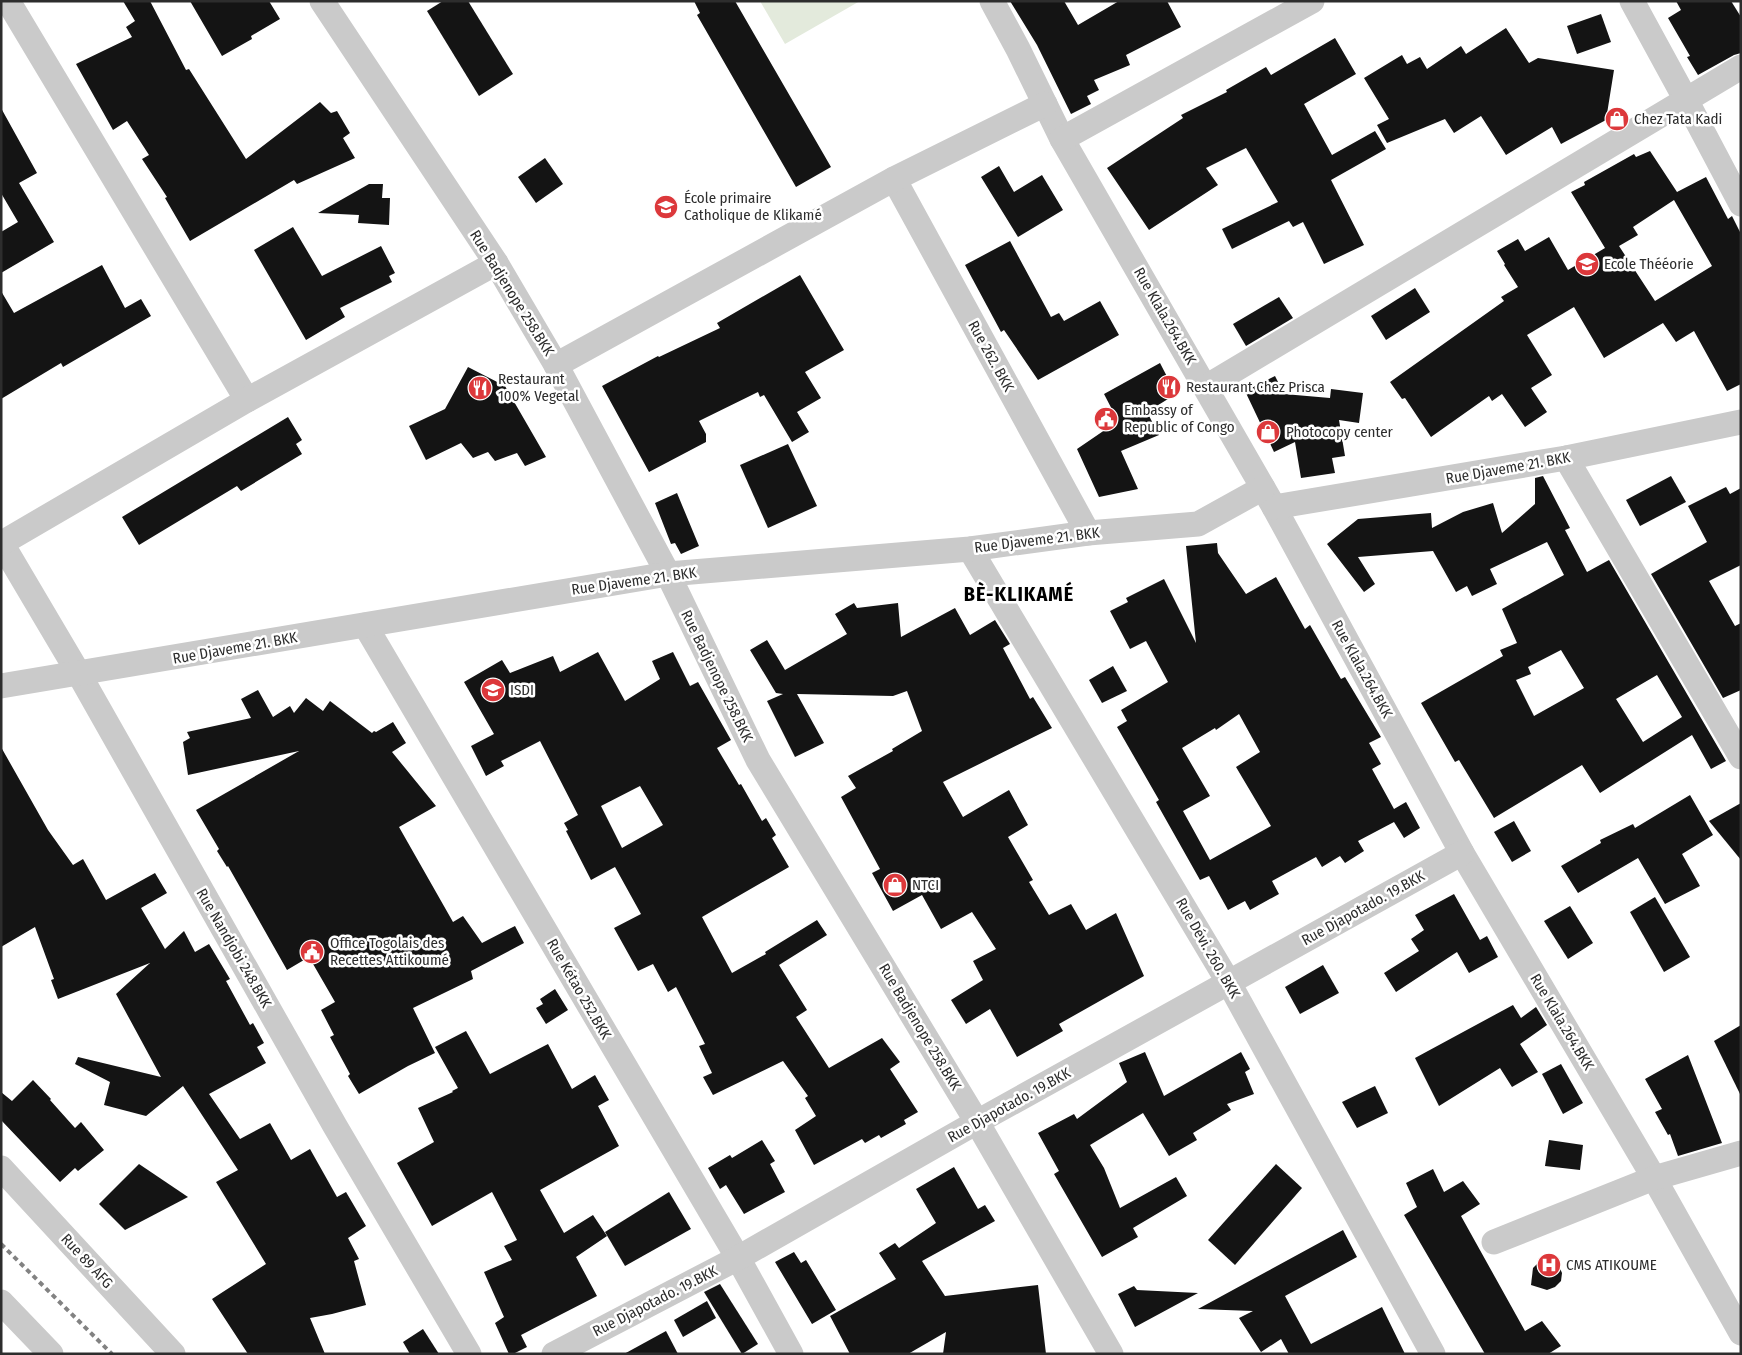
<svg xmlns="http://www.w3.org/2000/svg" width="1742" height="1355" font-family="'Fira Sans Condensed',sans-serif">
<rect width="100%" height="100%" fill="#fff"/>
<polygon fill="#e3eadc" points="760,1 860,1 785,44"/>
<g fill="#141414" fill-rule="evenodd">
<polygon points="123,1 150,1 186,70 189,69 246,159 320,102 331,113 337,111 350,133 343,138 355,158 297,184 294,180 190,241 165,198 167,197 142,159 149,155 127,121 113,130 76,64 132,37 126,27 135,21"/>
<polygon points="190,1 269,1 280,19 251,36 252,39 222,56"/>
<polygon points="443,1 468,1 513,74 479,96 427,11"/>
<polygon points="694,1 735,1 831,167 796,187 697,15 700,13"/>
<polygon points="1010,1 1064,1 1078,25 1119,1 1167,1 1181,27 1126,55 1130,65 1094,80 1099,90 1087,96 1091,104 1071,114 1037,45"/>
<polygon points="1676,1 1731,1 1741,17 1741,53 1734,55 1698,75 1687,57 1690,56 1668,18 1681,10"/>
<polygon points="1601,14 1611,42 1577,54 1567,26"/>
<polygon points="1506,28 1529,63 1538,58 1614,70 1606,120 1561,144 1552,127 1506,155 1481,116 1454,133 1445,119 1387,143 1377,125 1389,119 1364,78 1402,55 1407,64 1420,57 1427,69 1461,46 1466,54"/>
<polygon points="1335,38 1356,74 1304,104 1332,155 1375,131 1386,149 1331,180 1364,245 1324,264 1303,222 1293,227 1289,221 1232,249 1222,229 1278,202 1246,148 1206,168 1218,185 1149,230 1107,168 1183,118 1181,115 1227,92 1226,90 1266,67 1271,75"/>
<polygon points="1,108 37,173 19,183 54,242 1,273 1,232 18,222 1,193"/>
<path d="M1650 151 1677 192 1706 177 1728 219 1732 216 1741 234V384L1727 391 1694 331 1676 342 1663 323 1604 358 1574 307 1527 335 1552 375 1531 388 1547 412 1525 427 1502 394 1492 401 1489 396 1431 437 1405 398 1402 399 1390 382 1504 301 1501 297 1518 287 1504 265 1505 264 1497 251 1518 239 1525 251 1549 237 1568 270 1605 248 1571 192 1585 185 1584 182 1634 154 1636 157ZM1674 200 1712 266 1655 301 1619 246 1638 235 1633 227Z"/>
<polygon points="545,158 563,184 536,203 518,177"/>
<polygon points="999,166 1014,192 1042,175 1063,210 1018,237 981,177"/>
<polygon points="369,184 383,184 382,198 390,198 389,225 358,223 359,215 318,213"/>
<polygon points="293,227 322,276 381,246 395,273 389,276 392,282 340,308 345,317 306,340 254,250"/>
<polygon points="1010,241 1051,317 1059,313 1064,321 1100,301 1119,335 1038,380 1004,330 1001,332 965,265"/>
<polygon points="102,265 125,308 141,299 151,316 63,367 61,363 1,399 1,291 14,313"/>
<polygon points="800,275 844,350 805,372 821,398 797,412 809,432 792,442 764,395 760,397 758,392 699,421 706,434 706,442 649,472 602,386 658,356 659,357 720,328 717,323"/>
<polygon points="1415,288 1430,312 1386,340 1371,316"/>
<polygon points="1279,297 1293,318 1246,346 1233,324"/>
<polygon points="1160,363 1176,394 1147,412 1159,435 1121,451 1138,489 1099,497 1077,449 1118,421 1104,394"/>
<polygon points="468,367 505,386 546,457 525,466 517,453 495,461 488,452 473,458 461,443 426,460 409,426 445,409"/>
<polygon points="1275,376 1284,394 1330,398 1331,389 1363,393 1359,423 1339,420 1345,456 1332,458 1335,473 1301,478 1295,442 1274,452 1245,391"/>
<polygon points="288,417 302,440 296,444 302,454 241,491 237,486 139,545 122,517"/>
<polygon points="788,444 817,506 768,528 740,465"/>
<path d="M1543 476 1570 528 1565 530 1587 572 1609 560 1726 761 1711 769 1692 735 1600 793 1582 765 1494 818 1459 760 1455 762 1421 703 1503 656 1500 650 1517 643 1502 609 1564 575 1547 542 1490 569 1497 584 1472 596 1467 586 1456 592 1433 551 1358 557 1375 584 1364 592 1327 544 1358 519 1431 513 1432 528 1463 512 1493 503 1502 533 1535 504V478ZM1561 650 1584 688 1534 716 1516 680 1531 674 1528 667ZM1657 675 1682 717 1643 742 1616 699Z"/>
<polygon points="1671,476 1686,502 1640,526 1626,500"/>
<polygon points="1726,487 1730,494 1741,488 1741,565 1709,581 1735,626 1741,623 1741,690 1723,698 1651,574 1707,542 1688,506"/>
<polygon points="677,493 699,546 681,554 675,543 671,544 655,503"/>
<path d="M1217 543 1218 553 1246 594 1276 577 1305 629 1310 625 1341 679 1345 677 1381 737 1369 743 1381 764 1372 769 1394 809 1406 802 1420 828 1404 838 1394 822 1358 841 1364 851 1345 863 1340 856 1322 867 1316 857 1272 881 1279 894 1250 910 1245 901 1228 910 1209 876 1200 880 1156 802 1159 800 1117 727 1127 721 1121 710 1168 682 1146 641 1130 649 1110 611 1128 602 1126 598 1164 579 1196 643 1186 546ZM1239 714 1260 752 1236 767 1271 826 1210 860 1183 811 1210 796 1182 748 1215 728 1216 730Z"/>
<polygon points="854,603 857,608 898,603 901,637 955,608 970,635 995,620 1010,644 1003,648 1030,699 1033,697 1052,728 943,782 963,817 1009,790 1028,825 1008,837 1033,880 1029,882 1049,915 1071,904 1086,930 1116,913 1144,976 1059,1024 1063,1031 1017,1057 990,1009 966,1024 951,1000 983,980 973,961 996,949 972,912 941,929 922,895 893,911 872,873 880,869 841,797 856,788 848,776 893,751 892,749 922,731 907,691 893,696 797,694 824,743 795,757 767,701 783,694 776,693 750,650 767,640 785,670 847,634 835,614"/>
<path d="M598 652 625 701 660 679 652 661 673 652 690 686 698 682 731 740 717 748 739 785 741 784 762 821 766 818 776 835 772 838 789 867 702 917 732 973 766 954 765 952 817 920 827 935 779 965 807 1010 796 1017 829 1068 882 1038 900 1062 890 1069 918 1112 904 1120 906 1124 881 1138 879 1135 865 1143 862 1139 814 1165 795 1130 816 1116 805 1098 808 1096 783 1061 713 1095 703 1077 712 1073 699 1046 705 1044 676 987 668 992 653 964 638 971 614 928 641 914 615 867 591 880 566 831 568 830 564 823 578 815 540 741 501 761 504 766 486 776 471 746 494 734 464 682 502 660 510 673 553 656 560 672ZM640 786 663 825 622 848 601 806Z"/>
<polygon points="1113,666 1127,691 1102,703 1089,680"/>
<polygon points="258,690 273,717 290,706 294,713 306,698 323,711 330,701 372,733 374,731 376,732 393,722 406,743 392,752 436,806 399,827 453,922 463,916 482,943 515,926 524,943 471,971 473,979 413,1008 435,1053 408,1066 359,1094 348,1076 350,1074 330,1037 334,1035 321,1010 335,1002 309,957 287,970 228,866 227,867 217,851 219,849 196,810 299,751 188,775 183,742 190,738 187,732 251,718 241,699"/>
<polygon points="1,747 48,830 73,865 83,859 106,900 155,873 167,893 141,908 165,949 184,931 195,952 209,944 230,979 226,981 250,1025 253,1023 264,1043 257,1047 266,1063 209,1094 240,1139 270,1123 291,1160 310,1149 337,1197 346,1192 366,1226 348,1238 359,1259 354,1261 366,1305 332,1314 310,1318 325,1354 248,1354 212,1299 266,1264 216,1182 238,1170 183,1086 146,1116 104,1105 110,1082 75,1064 78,1057 161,1077 116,994 150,963 58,999 51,980 54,979 35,927 1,947"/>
<polygon points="1690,795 1713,835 1682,854 1700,886 1665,904 1638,858 1578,893 1561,866 1601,843 1600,840 1633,824 1635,828"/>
<polygon points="1741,803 1741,860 1709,821"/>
<polygon points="1514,821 1531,851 1512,862 1494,832"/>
<polygon points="1454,894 1480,940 1487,936 1498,957 1469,973 1457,952 1396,992 1384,973 1419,951 1411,939 1424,930 1415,915"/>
<polygon points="1655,897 1690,957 1664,972 1630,912"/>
<polygon points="1570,906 1593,943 1568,959 1544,921"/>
<polygon points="1323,965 1339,993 1300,1014 1285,987"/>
<polygon points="555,989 568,1010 546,1024 536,1008 543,1004 540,999"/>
<polygon points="1513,1005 1521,1018 1536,1007 1547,1025 1520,1044 1538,1072 1512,1087 1500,1068 1439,1106 1415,1058"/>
<polygon points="1741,1025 1741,1096 1714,1041"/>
<polygon points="466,1031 490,1074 548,1044 572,1089 595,1075 609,1100 598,1106 619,1146 540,1190 564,1233 593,1215 607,1236 576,1257 597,1296 521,1335 527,1347 513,1354 509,1354 495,1323 504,1317 484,1272 512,1260 504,1246 517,1240 492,1192 432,1226 397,1163 434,1142 418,1108 453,1092 452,1091 458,1088 435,1047"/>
<polygon points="1145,1052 1164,1096 1241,1052 1250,1069 1245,1072 1254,1094 1227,1104 1231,1110 1193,1133 1197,1140 1169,1156 1143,1113 1090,1145 1104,1168 1120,1208 1176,1177 1187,1196 1133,1228 1138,1237 1102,1257 1054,1174 1059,1171 1038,1133 1074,1114 1077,1119 1127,1082 1119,1063"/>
<polygon points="1688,1055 1722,1143 1678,1156 1670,1134 1668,1135 1655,1112 1662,1109 1645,1079"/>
<polygon points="1561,1064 1583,1103 1563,1114 1542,1074"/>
<polygon points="33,1080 51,1099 50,1100 75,1128 81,1122 104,1150 78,1171 75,1168 60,1182 1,1120 1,1092 12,1101"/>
<polygon points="1375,1086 1388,1113 1357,1128 1342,1102"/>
<polygon points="762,1140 775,1161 770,1164 785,1192 744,1214 726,1185 720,1189 708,1168 730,1155 732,1158"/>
<polygon points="1549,1140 1583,1145 1580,1170 1545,1166"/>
<polygon points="139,1164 188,1197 125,1230 99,1204"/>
<polygon points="1276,1164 1302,1188 1235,1265 1208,1240"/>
<polygon points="954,1167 978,1209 985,1205 995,1221 922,1261 945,1296 1038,1285 1046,1354 943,1354 946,1332 908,1354 850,1354 830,1316 896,1279 879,1253 895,1243 899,1248 936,1223 916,1189"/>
<polygon points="1433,1169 1444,1192 1463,1181 1480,1204 1461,1216 1525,1331 1542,1321 1561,1346 1548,1354 1485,1354 1404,1215 1417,1207 1406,1183"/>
<polygon points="669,1192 691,1229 625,1266 605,1232"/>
<polygon points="1343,1230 1357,1257 1285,1296 1311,1344 1382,1307 1405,1354 1289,1354 1281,1339 1261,1352 1239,1318 1253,1311 1198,1309"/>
<polygon points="794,1252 801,1263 806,1260 836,1310 812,1324 775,1262"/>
<polygon points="1546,1259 1554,1261 1559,1266 1562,1273 1561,1281 1555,1287 1547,1290 1531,1285 1533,1268 1539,1262"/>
<polygon points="720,1284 758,1344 742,1354 704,1292"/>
<polygon points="1134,1286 1137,1290 1198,1293 1135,1327 1118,1294"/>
<polygon points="707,1301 716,1318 683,1337 674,1320"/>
<polygon points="423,1329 439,1354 410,1354 403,1342"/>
<polygon points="666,1331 678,1354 624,1354"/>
</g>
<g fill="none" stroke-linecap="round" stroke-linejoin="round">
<g stroke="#cacaca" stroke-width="25">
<polyline points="8,1 247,400"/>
<polyline points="322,1 496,263 556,365 668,574 758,760 977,1122 1111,1354"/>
<polyline points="992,1 1018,49 1062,139 1274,507 1462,853 1654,1178 1741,1333"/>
<polyline points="1632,1 1686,100 1741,204"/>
<polyline points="1062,139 1312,1"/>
<polyline points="894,179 1088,533"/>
<polyline points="556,365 894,179 1045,104"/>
<polyline points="1206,387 1741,67"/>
<polyline points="1566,458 1741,757"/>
<polyline points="1274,507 1566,458 1741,422"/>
<polyline points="1,542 79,674 335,1126 469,1354"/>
<polyline points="2,543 247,400 496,263"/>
<polyline points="970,549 1229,983 1433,1354"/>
<polyline points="365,625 738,1258 791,1354"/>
<polyline points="1,686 668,574 970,549 1088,533 1198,524 1263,488"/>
<polyline points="1,1168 173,1354"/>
<polyline points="1494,1242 1654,1178 1741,1153"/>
<polyline points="1,1302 51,1354"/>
<polyline points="554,1354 738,1258 977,1122 1462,853"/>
</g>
<polyline stroke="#828282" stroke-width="4" stroke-dasharray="5 4" stroke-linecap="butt" points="1,1244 112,1354"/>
</g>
<defs>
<g id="shop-disc" transform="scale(1.25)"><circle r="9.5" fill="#dc383b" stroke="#fff"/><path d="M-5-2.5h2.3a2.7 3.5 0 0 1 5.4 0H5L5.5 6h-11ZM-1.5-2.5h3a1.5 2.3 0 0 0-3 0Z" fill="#fff"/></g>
<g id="school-disc" transform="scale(1.25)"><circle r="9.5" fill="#dc383b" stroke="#fff"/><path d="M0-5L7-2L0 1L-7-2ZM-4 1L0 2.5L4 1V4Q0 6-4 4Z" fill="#fff"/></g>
<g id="restaurant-disc" transform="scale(1.25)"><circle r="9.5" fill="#dc383b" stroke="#fff"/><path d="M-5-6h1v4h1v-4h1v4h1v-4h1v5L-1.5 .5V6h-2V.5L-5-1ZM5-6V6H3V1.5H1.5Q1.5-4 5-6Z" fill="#fff"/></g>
<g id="civic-disc" transform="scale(1.25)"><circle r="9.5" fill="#dc383b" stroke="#fff"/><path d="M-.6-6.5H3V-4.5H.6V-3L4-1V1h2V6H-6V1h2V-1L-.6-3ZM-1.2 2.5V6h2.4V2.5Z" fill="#fff"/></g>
<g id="university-disc" transform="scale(1.25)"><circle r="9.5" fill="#dc383b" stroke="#fff"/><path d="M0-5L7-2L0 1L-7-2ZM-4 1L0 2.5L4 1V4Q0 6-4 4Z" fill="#fff"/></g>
<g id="hospital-disc" transform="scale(1.25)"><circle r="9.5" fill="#dc383b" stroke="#fff"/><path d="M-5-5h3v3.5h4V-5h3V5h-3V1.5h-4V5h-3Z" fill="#fff"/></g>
</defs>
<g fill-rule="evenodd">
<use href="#shop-disc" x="1617" y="119"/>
<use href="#school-disc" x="666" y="207"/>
<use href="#school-disc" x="1587" y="264"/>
<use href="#restaurant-disc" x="1169" y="387"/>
<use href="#restaurant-disc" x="480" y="388"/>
<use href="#civic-disc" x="1106" y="419"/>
<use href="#shop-disc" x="1268" y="432"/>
<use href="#university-disc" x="493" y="690"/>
<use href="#shop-disc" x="895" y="885"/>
<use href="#civic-disc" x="312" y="952"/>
<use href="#hospital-disc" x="1549" y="1265"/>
</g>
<g text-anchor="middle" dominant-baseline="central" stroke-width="5" stroke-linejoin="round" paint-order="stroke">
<g font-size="15" fill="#2d2d2d" stroke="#fff" text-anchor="start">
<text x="1634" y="119">Chez Tata Kadi</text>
<text x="684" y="198">École primaire<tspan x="684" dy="17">Catholique de Klikamé</tspan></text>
<text x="1604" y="264">Ecole Thééorie</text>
<text x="498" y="379">Restaurant<tspan x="498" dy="17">100% Vegetal</tspan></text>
<text x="1186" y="387">Restaurant Chez Prisca</text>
<text x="1124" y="410">Embassy of<tspan x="1124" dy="17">Republic of Congo</tspan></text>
<text x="1286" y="432">Photocopy center</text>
<text x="510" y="690">ISDI</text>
<text x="912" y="885">NTCI</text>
<text x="330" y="943">Office Togolais des<tspan x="330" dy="17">Recettes Attikoumé</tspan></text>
<text x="1566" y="1265">CMS ATIKOUME</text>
</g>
<g font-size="15" fill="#2d2d2d" stroke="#fff">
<text transform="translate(512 293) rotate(58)">Rue Badjenope 258.BKK</text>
<text transform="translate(1165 316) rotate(60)">Rue Klala.264.BKK</text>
<text transform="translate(991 356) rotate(61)">Rue 262. BKK</text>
<text transform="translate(1508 468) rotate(-10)">Rue Djaveme 21. BKK</text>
<text transform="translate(1037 540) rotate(-7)">Rue Djaveme 21. BKK</text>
<text transform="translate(634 581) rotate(-8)">Rue Djaveme 21. BKK</text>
<text transform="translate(235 648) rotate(-10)">Rue Djaveme 21. BKK</text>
<text transform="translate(1362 669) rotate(61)">Rue Klala.264.BKK</text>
<text transform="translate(717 676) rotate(64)">Rue Badjenope 258.BKK</text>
<text transform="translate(1363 908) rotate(-29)">Rue Djapotado. 19.BKK</text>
<text transform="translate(234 948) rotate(60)">Rue Nandjobi 248.BKK</text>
<text transform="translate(1208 948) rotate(60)">Rue Dévi. 260. BKK</text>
<text transform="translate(579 989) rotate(60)">Rue Kétao 252.BKK</text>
<text transform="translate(1562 1022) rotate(59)">Rue Klala.264.BKK</text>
<text transform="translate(920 1027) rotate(59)">Rue Badjenope 258.BKK</text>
<text transform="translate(1009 1105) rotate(-29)">Rue Djapotado. 19.BKK</text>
<text transform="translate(87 1261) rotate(47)">Rue 89 AFG</text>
<text transform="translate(655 1301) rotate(-27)">Rue Djapotado. 19.BKK</text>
</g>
<g font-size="20" font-weight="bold" letter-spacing="1" fill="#000" stroke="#fff">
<text x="1019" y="594">BÈ-KLIKAMÉ</text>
</g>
</g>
<rect width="1742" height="1355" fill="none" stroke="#2d2d2d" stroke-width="5"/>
</svg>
